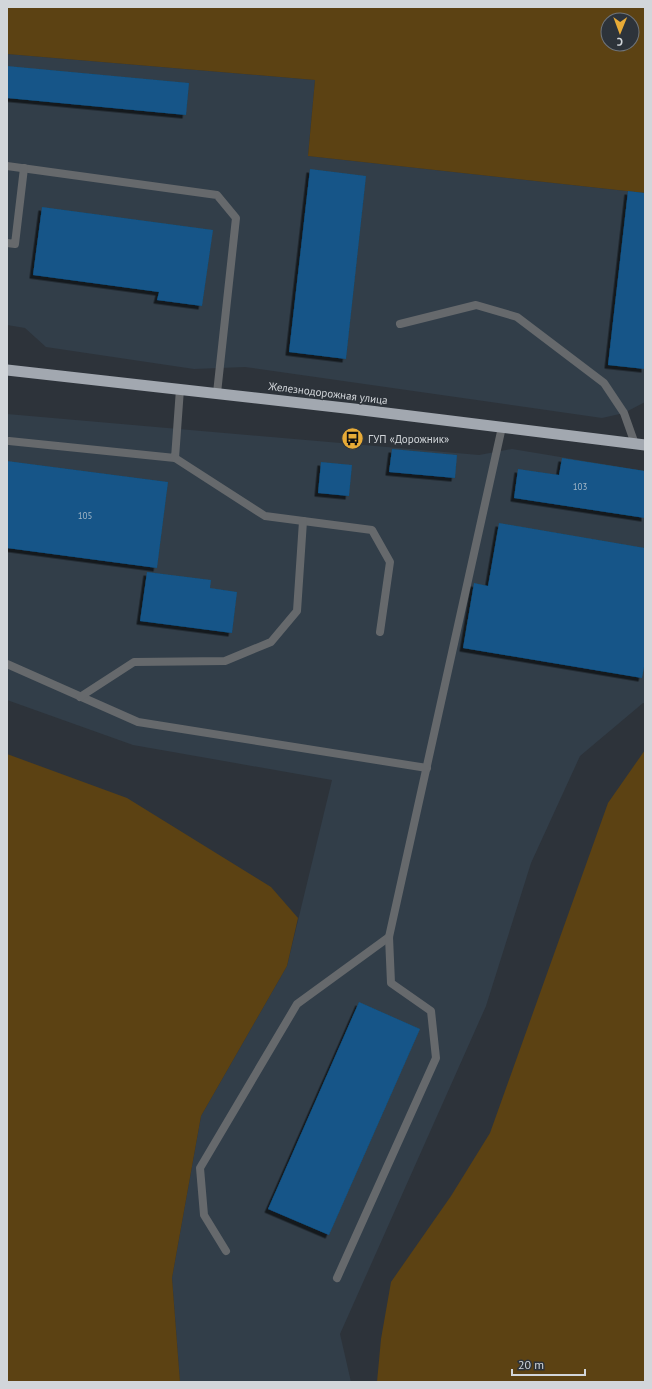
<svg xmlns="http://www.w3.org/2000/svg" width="652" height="1389" font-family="'PT Sans',sans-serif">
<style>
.built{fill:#323e49}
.green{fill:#5c4213;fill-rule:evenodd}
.building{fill:#125588;filter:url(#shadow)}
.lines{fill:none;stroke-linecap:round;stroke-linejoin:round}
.service{stroke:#66696c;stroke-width:8}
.trunk{stroke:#a2a8b0;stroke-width:11}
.labels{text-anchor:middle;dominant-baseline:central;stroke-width:3;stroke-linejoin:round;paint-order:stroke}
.number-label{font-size:9px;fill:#a2b6c6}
.street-label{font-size:11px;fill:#d2d6da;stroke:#2d333a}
.poi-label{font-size:11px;fill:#d2d6da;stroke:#2d333a;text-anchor:start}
</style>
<defs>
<filter id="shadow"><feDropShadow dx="-3.5" dy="3.5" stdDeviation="0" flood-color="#0009"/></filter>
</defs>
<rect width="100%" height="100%" fill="#2d333a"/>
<g class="built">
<path d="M7 54 315 80 308 156 645 193V402L624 413 602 418 245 367 194 369 46 347 25 328 7 325Z"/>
<path d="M7 414 479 455 512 449 645 471V703H643L580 756 531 863 486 1006 340 1334 351 1382H180L172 1278 201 1116 287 966 332 780 133 745 7 700Z"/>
</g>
<g class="green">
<path d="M7 7H645V193L308 156 315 80 7 54ZM608 20H632V44H608Z"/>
<path d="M645 750V1382H377L381 1339 391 1282 451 1196 490 1133 608 803Z"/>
<path d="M7 754 127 798 271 887 298 918 287 966 201 1116 172 1278 180 1382H7Z"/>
</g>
<g class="building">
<path d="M7 66 189 83 186 115 7 98Z"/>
<path d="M310 169 366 176 346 359 289 352Z"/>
<path d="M628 191 645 193V369L608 365Z"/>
<path d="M42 207 213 230 202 306 157 300 159 292 33 275Z"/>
<path d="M392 449 457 455 455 478 389 472Z"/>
<path d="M562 458 645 471V518L514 498 518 469 559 475Z"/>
<path d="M7 461 168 482 157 568 7 548Z"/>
<path d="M321 462 352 465 349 496 318 493Z"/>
<path d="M499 523 645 548V662L642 678 463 648 474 583 488 586Z"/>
<path d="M147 572 211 580 210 588 237 592 232 633 140 621Z"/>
<path d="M359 1002 420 1029 329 1235 268 1209Z"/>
</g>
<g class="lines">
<g class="service">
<path d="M7 166 217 195 236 218 217 393"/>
<path d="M7 243 15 244 24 168"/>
<path d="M400 324 476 305 517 317 604 383 624 413 635 444"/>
<path d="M9 441 175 458 180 389"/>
<path d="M175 458 265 516 372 530 390 562 380 632"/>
<path d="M7 664 138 722 427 768"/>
<path d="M80 697 134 662 225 661 271 642 297 611 303 521"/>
<path d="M226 1251 204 1215 200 1168 297 1004 389 937"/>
<path d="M337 1278 436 1058 431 1011 391 983 389 937 502 427"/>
</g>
<path class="trunk" d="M7 370 354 409 645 445"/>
</g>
<defs>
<symbol id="bus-disc" viewBox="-11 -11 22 22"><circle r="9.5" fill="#e8ab37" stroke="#2d333a"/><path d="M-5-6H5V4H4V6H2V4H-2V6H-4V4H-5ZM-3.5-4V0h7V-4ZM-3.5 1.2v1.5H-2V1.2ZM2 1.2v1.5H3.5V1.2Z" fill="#111"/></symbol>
</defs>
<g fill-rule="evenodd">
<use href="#bus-disc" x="340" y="426" width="25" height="25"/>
</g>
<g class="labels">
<g class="number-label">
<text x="580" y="486">103</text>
<text x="85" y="515">105</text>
</g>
<g class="street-label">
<text transform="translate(328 393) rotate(7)">Железнодорожная улица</text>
</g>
<g class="poi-label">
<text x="368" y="439">ГУП «Дорожник»</text>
</g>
</g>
<rect width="652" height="1389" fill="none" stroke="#d2d6da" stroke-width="16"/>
<g transform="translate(620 32) rotate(181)"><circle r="19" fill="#2d333a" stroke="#6f747a"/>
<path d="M0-3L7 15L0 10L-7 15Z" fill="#e8ab37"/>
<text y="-6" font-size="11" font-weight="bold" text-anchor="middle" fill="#d2d6da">С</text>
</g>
<path d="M512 1369v6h73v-6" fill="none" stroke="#d2d6da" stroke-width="2"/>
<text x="518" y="1369" font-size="12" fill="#d2d6da" stroke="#2d333a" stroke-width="3" paint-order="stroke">20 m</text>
</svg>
